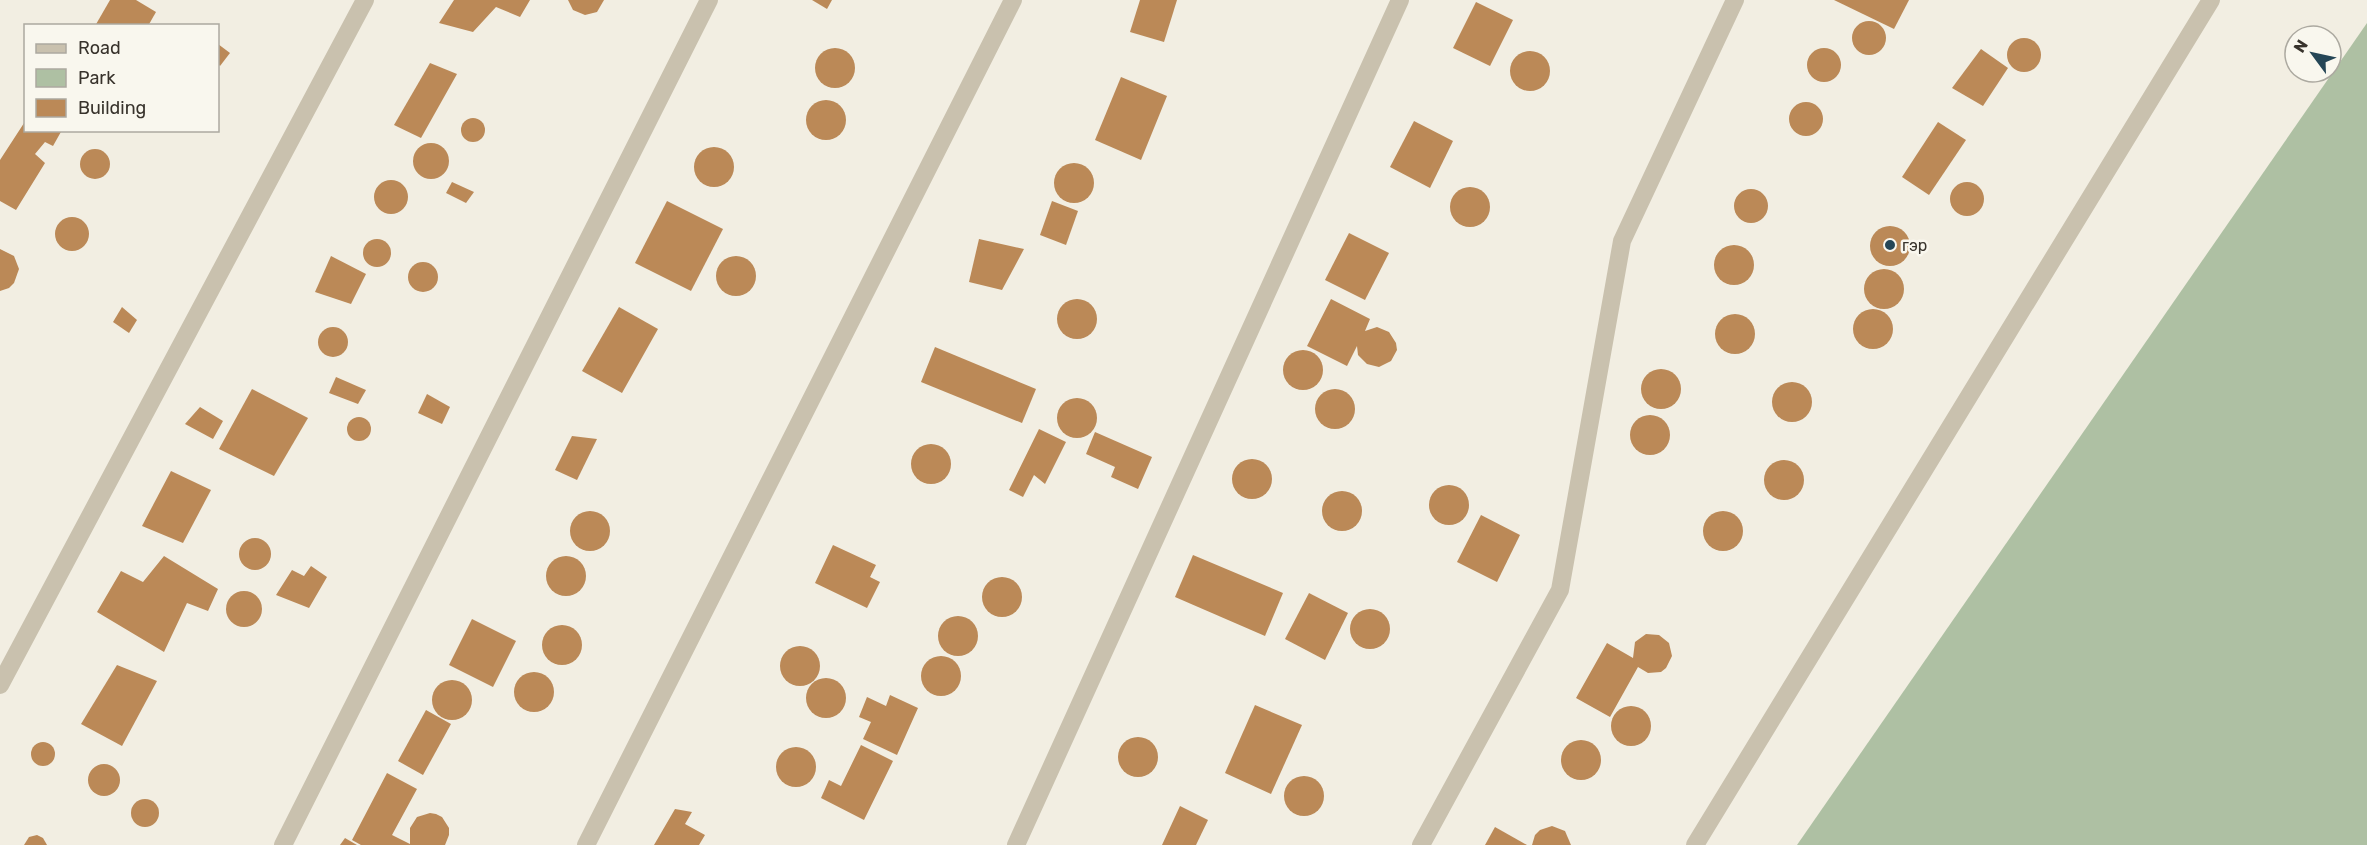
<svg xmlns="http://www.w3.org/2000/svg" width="2367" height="845" font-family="Rubik,sans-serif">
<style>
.green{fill:#aec0a3}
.building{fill:#bb8957}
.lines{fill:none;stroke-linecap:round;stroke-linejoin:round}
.street{stroke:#c9c1ae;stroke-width:18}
.poi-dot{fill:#254656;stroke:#f9f7ee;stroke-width:2}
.labels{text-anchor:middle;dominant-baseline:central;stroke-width:5;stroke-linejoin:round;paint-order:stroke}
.poi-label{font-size:16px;fill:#38332c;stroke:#f9f7ee;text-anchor:start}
</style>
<rect width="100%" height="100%" fill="#f2eee2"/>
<path class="green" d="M2367 23V845H1797Z"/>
<g class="building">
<path d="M110 0H136L156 12 148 26H95Z"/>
<path d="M454 0H530L520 17 496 7 473 32 439 23Z"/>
<path d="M568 0H604L597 12 585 15 573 10Z"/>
<path d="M812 0H832L827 9Z"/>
<path d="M1140 0H1177L1164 42 1130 32Z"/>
<path d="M1834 0H1909L1894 29Z"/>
<path d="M1476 2 1513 20 1490 66 1453 48Z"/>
<circle cx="1869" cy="38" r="17"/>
<circle cx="2024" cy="55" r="17"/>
<path d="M218 44 230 53 220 66 218 64Z"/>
<circle cx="835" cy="68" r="20"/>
<circle cx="1824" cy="65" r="17"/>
<path d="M1981 49 2008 68 1983 106 1952 88Z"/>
<circle cx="1530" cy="71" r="20"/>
<path d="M430 63 457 74 421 138 394 125Z"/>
<path d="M1121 77 1167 96 1141 160 1095 140Z"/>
<circle cx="826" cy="120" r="20"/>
<circle cx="1806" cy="119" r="17"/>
<circle cx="473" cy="130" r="12"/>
<path d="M26 120V130H62L53 146 45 142 35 154 45 163 16 210 0 201V160Z"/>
<path d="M1414 121 1453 141 1430 188 1390 167Z"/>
<path d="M1938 122 1966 140 1929 195 1902 177Z"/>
<circle cx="431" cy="161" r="18"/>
<circle cx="714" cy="167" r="20"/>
<circle cx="95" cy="164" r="15"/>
<circle cx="1074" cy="183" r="20"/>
<circle cx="391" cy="197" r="17"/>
<path d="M452 182 474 192 466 203 446 193Z"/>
<circle cx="1967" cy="199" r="17"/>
<circle cx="1470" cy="207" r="20"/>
<circle cx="1751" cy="206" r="17"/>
<path d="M667 201 723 229 691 291 635 263Z"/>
<path d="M1052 201 1078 211 1066 245 1040 235Z"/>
<circle cx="72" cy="234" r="17"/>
<circle cx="1890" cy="246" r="20"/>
<path d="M1349 233 1389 253 1365 300 1325 280Z"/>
<circle cx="377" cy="253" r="14"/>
<path d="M979 239 1024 249 1002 290 969 282Z"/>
<circle cx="1734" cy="265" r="20"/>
<path d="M0 249 14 256 19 269 14 283 9 288 0 291Z"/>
<path d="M331 256 366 274 351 304 315 292Z"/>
<circle cx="736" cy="276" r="20"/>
<circle cx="423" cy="277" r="15"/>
<circle cx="1884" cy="289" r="20"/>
<path d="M1331 299 1370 319 1365 331 1377 327 1389 332 1396 343 1397 350 1391 361 1379 367 1367 364 1358 355 1357 346 1347 366 1307 346Z"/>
<circle cx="1077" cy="319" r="20"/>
<path d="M122 307 137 320 129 333 113 322Z"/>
<path d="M619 307 658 329 622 393 582 371Z"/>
<circle cx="1873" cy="329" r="20"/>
<circle cx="1735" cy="334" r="20"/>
<circle cx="333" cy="342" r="15"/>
<path d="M935 347 1036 389 1022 423 921 382Z"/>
<circle cx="1303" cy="370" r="20"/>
<circle cx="1661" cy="389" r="20"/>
<path d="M336 377 366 390 358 404 329 393Z"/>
<circle cx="1792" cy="402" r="20"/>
<path d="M252 389 308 418 274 476 219 449Z"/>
<circle cx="1335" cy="409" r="20"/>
<path d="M427 394 450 407 442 424 418 413Z"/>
<circle cx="1077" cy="418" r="20"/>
<path d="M200 407 223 421 213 439 185 424Z"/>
<circle cx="1650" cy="435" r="20"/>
<circle cx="359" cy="429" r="12"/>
<path d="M1039 429 1066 442 1045 484 1034 475 1023 497 1009 490Z"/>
<path d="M1095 432 1152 457 1138 489 1111 477 1115 467 1086 454Z"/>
<path d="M572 436 597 439 577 480 555 470Z"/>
<circle cx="931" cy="464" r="20"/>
<circle cx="1252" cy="479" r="20"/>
<circle cx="1784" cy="480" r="20"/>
<path d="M171 471 211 490 183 543 142 526Z"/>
<circle cx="1449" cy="505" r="20"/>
<circle cx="1342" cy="511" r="20"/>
<circle cx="590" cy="531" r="20"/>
<circle cx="1723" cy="531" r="20"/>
<path d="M1481 515 1520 535 1497 582 1457 562Z"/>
<circle cx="255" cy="554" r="16"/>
<path d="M833 545 876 565 870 577 880 582 867 608 815 583Z"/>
<path d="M1193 555 1283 593 1265 636 1175 597Z"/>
<path d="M164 556 218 589 208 611 187 603 164 652 97 612 121 571 143 582Z"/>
<circle cx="566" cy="576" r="20"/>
<path d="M311 566 327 577 309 608 276 595 292 570 304 576Z"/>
<circle cx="1002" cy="597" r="20"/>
<circle cx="244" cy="609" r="18"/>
<path d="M1309 593 1348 613 1325 660 1285 639Z"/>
<circle cx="1370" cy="629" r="20"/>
<circle cx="958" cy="636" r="20"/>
<path d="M472 619 516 641 493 687 449 665Z"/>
<circle cx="562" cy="645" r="20"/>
<path d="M1646 634 1659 635 1669 643 1672 656 1666 668 1661 672 1648 673 1638 667 1610 717 1576 698 1607 643 1633 658 1635 642Z"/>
<circle cx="800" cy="666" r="20"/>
<circle cx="941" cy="676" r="20"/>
<path d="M117 665 157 681 122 746 81 724Z"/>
<circle cx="534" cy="692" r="20"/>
<circle cx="826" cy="698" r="20"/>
<circle cx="452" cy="700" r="20"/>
<path d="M890 695 918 708 897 755 863 739 871 722 859 717 867 697 886 706Z"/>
<path d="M1255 705 1302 725 1271 794 1225 773Z"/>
<circle cx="1631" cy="726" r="20"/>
<path d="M426 710 451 724 423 775 398 761Z"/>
<circle cx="1138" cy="757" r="20"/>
<circle cx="1581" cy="760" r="20"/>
<circle cx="43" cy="754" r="12"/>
<path d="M861 745 893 761 864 820 821 798 829 780 841 786Z"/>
<circle cx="796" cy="767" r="20"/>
<circle cx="104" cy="780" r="16"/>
<path d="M387 773 417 789 392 835 410 844V828L417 817 430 813 436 814 442 817 449 828V835L445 845H361L352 840Z"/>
<circle cx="1304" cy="796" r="20"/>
<circle cx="145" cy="813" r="14"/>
<path d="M1180 806 1208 820 1196 845H1162Z"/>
<path d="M675 809 692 812 685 824 705 835 699 845H654Z"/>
<path d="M1552 826 1565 831 1571 845H1532L1535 835 1540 830Z"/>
<path d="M1495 827 1527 845H1485Z"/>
<path d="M37 835 43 838 47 845H24L29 837Z"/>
<path d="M345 838 357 845H340Z"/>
</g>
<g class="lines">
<g class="street">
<path d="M0 685 365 0"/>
<path d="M283 845 709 0"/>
<path d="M586 845 1013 0"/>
<path d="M1016 845 1400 0"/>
<path d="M1421 845 1560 590 1622 241 1735 0"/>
<path d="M1695 845 2211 0"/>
</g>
</g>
<circle class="poi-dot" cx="1890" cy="245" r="6"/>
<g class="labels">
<g class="poi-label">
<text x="1902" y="245">гэр</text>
</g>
</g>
<rect x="24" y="24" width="195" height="108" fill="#f9f7ee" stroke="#aca9a0" stroke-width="1.5"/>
<rect x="36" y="44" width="30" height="9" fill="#c9c1ae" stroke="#aca9a0" stroke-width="1.5"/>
<text x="78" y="54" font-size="18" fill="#38332c">Road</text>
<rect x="36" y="69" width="30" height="18" fill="#aec0a3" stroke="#aca9a0" stroke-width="1.5"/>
<text x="78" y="84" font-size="18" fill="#38332c">Park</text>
<rect x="36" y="99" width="30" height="18" fill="#bb8957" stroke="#aca9a0" stroke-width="1.5"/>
<text x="78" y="114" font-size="18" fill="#38332c">Building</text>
<g transform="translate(2313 54) rotate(303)"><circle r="28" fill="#f9f7ee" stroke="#aca9a0" stroke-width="1.5"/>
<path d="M0-4.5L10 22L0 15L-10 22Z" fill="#254656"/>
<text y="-9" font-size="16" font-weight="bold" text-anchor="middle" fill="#38332c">N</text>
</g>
</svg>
